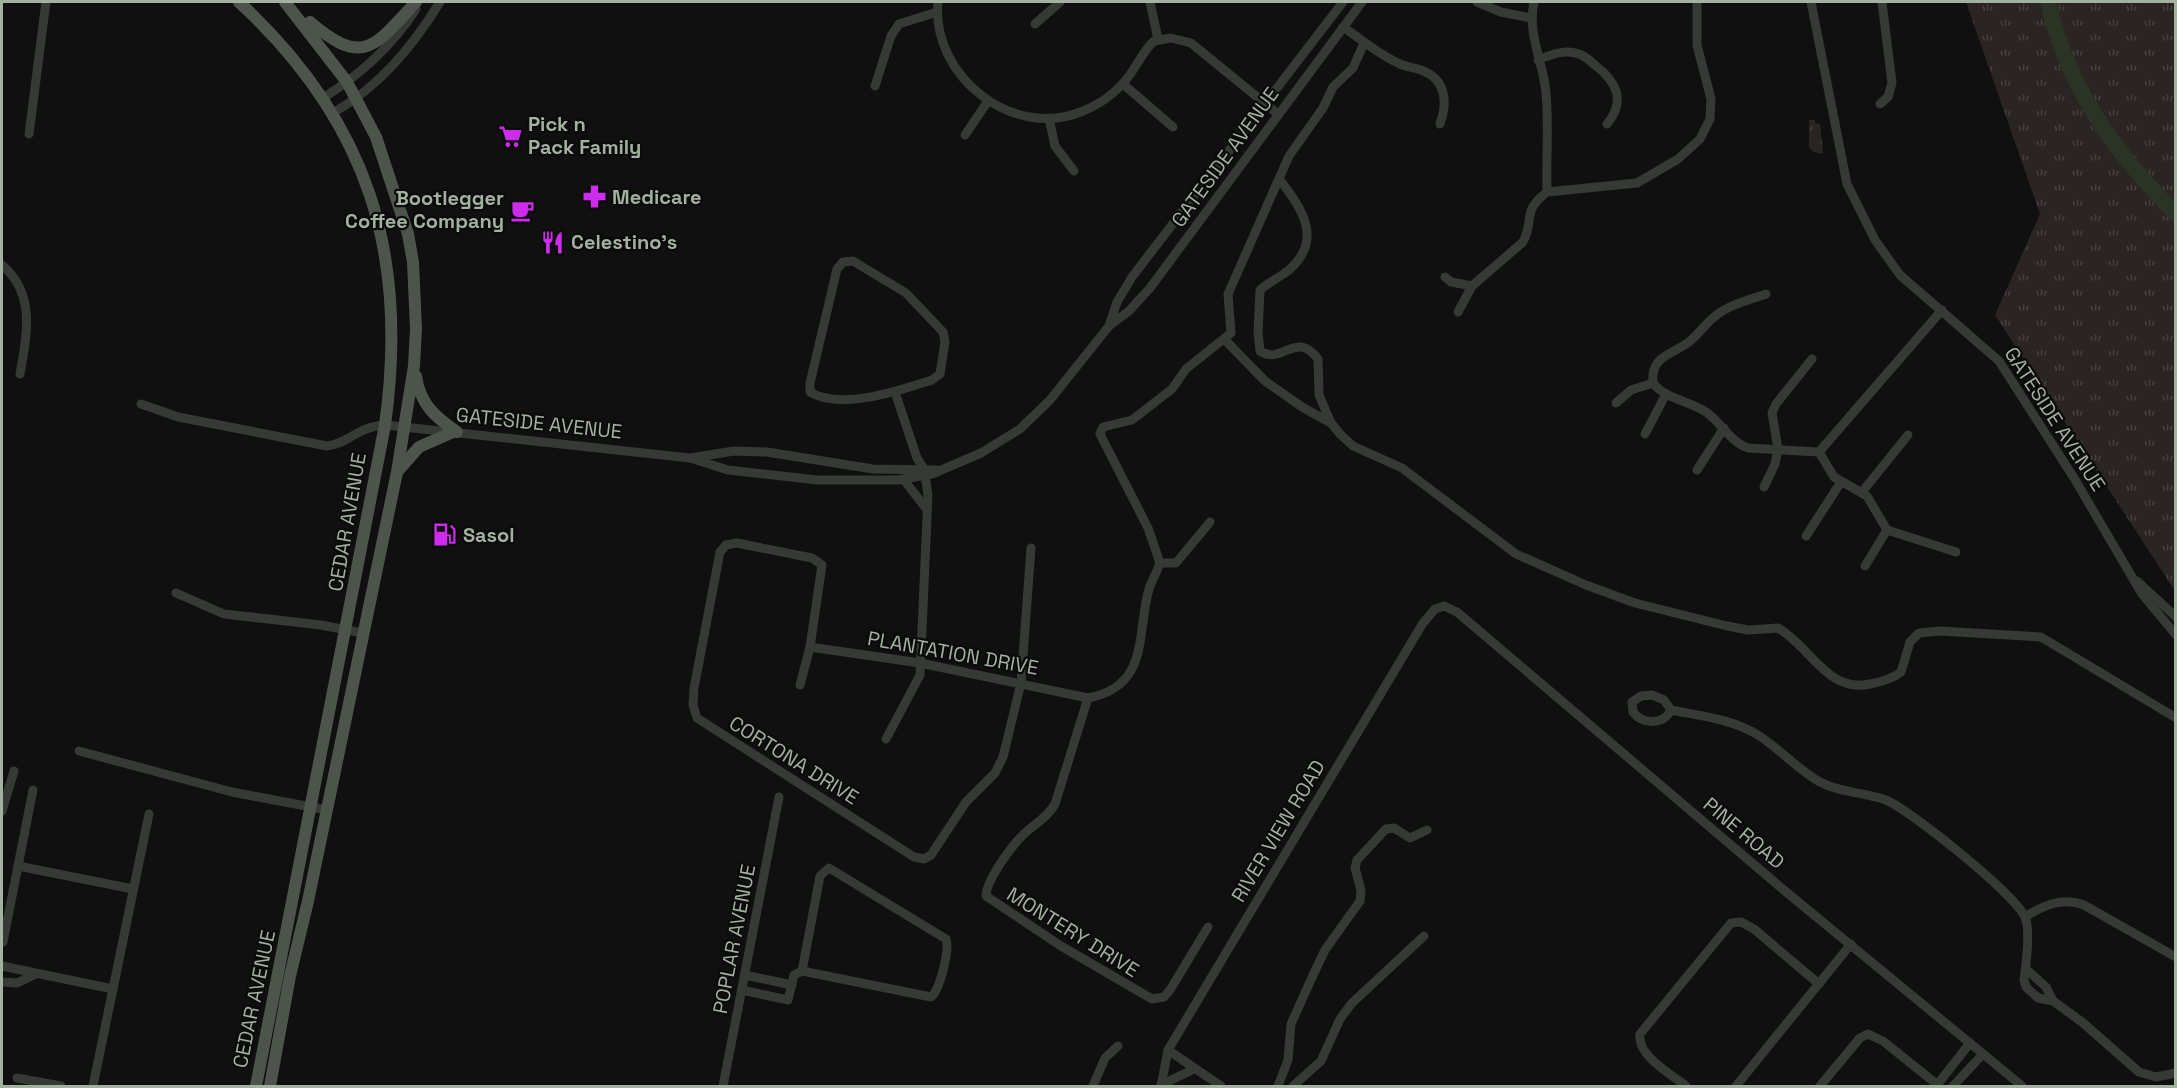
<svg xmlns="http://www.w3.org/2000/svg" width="2177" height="1088" font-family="'Space Grotesk',sans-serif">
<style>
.grass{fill:url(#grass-tufts)}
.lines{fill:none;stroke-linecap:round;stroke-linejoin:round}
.river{stroke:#2b3326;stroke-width:16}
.minor{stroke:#353a34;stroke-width:9}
.major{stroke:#4d544c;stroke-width:12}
.labels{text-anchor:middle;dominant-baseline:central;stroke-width:4.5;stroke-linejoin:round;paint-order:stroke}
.poi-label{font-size:20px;font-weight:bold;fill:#a3b1a0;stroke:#0a0b0a;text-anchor:start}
.street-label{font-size:20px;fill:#a3b1a0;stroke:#0a0b0a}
</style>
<defs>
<pattern id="grass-tufts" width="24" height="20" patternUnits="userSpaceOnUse" patternTransform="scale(1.5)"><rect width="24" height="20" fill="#2a2422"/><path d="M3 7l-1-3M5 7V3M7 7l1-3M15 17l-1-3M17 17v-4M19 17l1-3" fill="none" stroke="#46413f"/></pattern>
</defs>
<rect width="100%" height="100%" fill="#0f100f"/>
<g class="grass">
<path d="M1966 2H2175V591L1995 315 2040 214Z"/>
<path d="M1809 120H1815V123L1820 124 1823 153 1821 154 1813 152 1809 147Z"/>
</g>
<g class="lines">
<path class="river" d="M2048 2C2068 88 2114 152 2176 214"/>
<g class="minor">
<path d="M938 2C931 76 1013 141 1083 111 1105 102 1123 87 1135 67 1141 58 1146 48 1154 41L1171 38 1191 43 1278 114"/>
<path d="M1150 2 1158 39"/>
<path d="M1477 2 1501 12 1531 18"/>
<path d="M1534 2C1527 35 1543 60 1546 93 1549 126 1546 159 1547 192"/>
<path d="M1811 2 1847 184 1875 240 1900 275 1999 361 2074 478 2142 594 2176 635"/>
<path d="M1035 24 1060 2"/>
<path d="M1343 27C1361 39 1378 54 1398 63 1405 67 1413 67 1421 70 1446 79 1448 102 1440 124"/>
<path d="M1538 60C1550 55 1562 50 1575 53 1583 54 1589 60 1595 65 1617 82 1626 101 1607 124"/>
<path d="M1123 84 1173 127"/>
<path d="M875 86 891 36 899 24 937 12"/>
<path d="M323 98C360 75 392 46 416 9"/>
<path d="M1880 104 1888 97 1892 83 1882 2"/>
<path d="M333 113C380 86 412 47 440 2"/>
<path d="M1049 118 1055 146 1074 171"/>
<path d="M29 134 46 2"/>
<path d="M965 135 988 101"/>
<path d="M1280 180C1302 209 1323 239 1290 269 1281 277 1269 282 1260 290L1258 332 1260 351C1282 366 1296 329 1318 359L1319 395 1331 423 1341 435 1353 446 1402 468 1516 554 1586 585 1635 603 1727 626 1748 630 1778 628C1812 648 1827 693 1870 684 1881 682 1892 679 1901 672L1910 642 1919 633 1940 631 2041 637 2176 718"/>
<path d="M1547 192 1637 183 1678 159 1700 139 1710 119 1711 99 1697 45V2"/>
<path d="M853 261 906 293 943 332 945 342 940 374 932 380C901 390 840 411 810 392V383L837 269 843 262Z"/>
<path d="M2 265C36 294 27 334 20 374"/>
<path d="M1445 277 1451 282 1472 286"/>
<path d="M1458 312 1472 286 1523 242C1535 219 1521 212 1547 192"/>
<path d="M1109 326 1117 302 1132 277 1343 2"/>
<path d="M1224 339 1265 381 1302 407 1331 423"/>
<path d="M1653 383C1665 399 1690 401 1706 412 1722 423 1730 442 1748 448L1819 452"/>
<path d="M1653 383C1650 355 1673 355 1690 341 1699 334 1705 324 1714 317 1728 305 1749 300 1766 294"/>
<path d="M1616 403 1631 390 1653 383"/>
<path d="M141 404 178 417 327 446C350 443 356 427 385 425L690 458 734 451 767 452 873 469 938 470"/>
<path d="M1645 434 1666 394"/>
<path d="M1819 452 1942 310"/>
<path d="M1819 452 1834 477 1867 496 1887 530 1956 552"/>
<path d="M690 458 728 470 817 480H898L932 474 981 453 1020 429 1050 400 1109 326 1129 311 1150 288 1362 2"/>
<path d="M1697 470 1724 428"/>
<path d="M904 480 925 507"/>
<path d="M1764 487 1775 464 1778 449 1772 413 1776 404 1812 359"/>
<path d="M1862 492 1908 435"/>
<path d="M1806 536 1841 482"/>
<path d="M1160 563H1176L1210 522"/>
<path d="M1865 566 1887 530"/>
<path d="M2137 581 2176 617"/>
<path d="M176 593 224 614 321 625 363 633"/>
<path d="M810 647 920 663 1088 698C1150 686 1136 635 1149 589 1152 580 1157 572 1160 563L1148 528 1100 434 1103 427 1132 420 1172 389 1186 369 1231 333 1228 294 1289 156 1323 108 1333 87 1353 68 1364 43"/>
<path d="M800 685 810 647 822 565 812 558 737 543 726 545 720 552 694 688 693 705 697 718 914 857 924 859 931 855 966 802 995 773 1003 757 1021 683 1031 548"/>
<path d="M1652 695 1664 700 1671 710C1663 725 1643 725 1633 712L1632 702 1641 696Z"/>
<path d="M1088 698 1055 804C1048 817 1036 823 1025 833 1013 844 986 880 986 896L1061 946 1152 999 1164 997 1170 990 1208 927"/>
<path d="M1671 710C1701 716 1732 719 1758 735 1780 749 1798 770 1820 782 1840 793 1864 792 1886 800 1910 810 2015 894 2025 917 2031 930 2026 965 2024 980L2026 987 2038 998 2053 1001 2082 1022 2139 1072 2156 1077 2176 1073"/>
<path d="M886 739 920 675 928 495 924 469 917 458 895 392"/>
<path d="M79 751 232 792 327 810"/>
<path d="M2 811 14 771"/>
<path d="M18 866 133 889"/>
<path d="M2025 917C2044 905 2062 897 2084 905L2176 957"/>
<path d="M3 942 33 790"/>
<path d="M2 966 113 989"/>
<path d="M2027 970 2046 987 2053 1001"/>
<path d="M745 975 792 985"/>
<path d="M2 982 17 983 34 975"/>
<path d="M742 990 788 1000 794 975 802 971 931 997C940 990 950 949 946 939L829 868 820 876 802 971"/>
<path d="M1168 1050 1221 1086"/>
<path d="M17 1078 61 1086"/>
<path d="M1161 1085 1194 1069"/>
<path d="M1937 1085 1970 1043"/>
<path d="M93 1086 149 814"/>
<path d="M723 1086 779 797"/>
<path d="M1093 1086 1105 1058 1118 1046"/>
<path d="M1161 1086 1168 1050 1423 623 1435 609 1444 606 1457 612 1785 891 2022 1086"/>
<path d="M1278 1086 1288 1060 1291 1024 1314 973 1325 950 1360 901 1361 890 1355 868 1357 860 1386 829 1394 828 1410 838 1427 830"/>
<path d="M1293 1086 1321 1061 1340 1019 1352 1003 1424 936"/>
<path d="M1686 1086C1671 1074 1637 1056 1640 1034L1731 923 1741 922 1754 929 1819 984"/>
<path d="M1736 1086 1851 944"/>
<path d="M1820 1086 1860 1038 1868 1034 1883 1041 1939 1086"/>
<path d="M1953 1086 1983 1054"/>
</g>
<g class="major">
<path d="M239 2C368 121 409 253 385 425L256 1086"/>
<path d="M310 22C364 68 375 46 416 2"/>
<path d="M416 376C420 404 435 417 457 432"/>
<path d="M397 472 419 447 453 432"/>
<path d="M270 1086 290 976 308 901 397 472 414 366 416 329 413 262 408 234 376 137 347 82 285 2"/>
</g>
</g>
<defs>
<symbol id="supermarket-bare" viewBox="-9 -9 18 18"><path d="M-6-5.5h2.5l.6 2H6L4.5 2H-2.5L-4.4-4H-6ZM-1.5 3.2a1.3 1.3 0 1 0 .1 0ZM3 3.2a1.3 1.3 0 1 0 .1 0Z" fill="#cf2bed" stroke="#0a0b0a" stroke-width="2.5" paint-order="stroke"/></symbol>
<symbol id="pharmacy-bare" viewBox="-9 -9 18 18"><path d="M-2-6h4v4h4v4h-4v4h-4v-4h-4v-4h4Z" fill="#cf2bed" stroke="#0a0b0a" stroke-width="2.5" paint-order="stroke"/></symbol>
<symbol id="cafe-bare" viewBox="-9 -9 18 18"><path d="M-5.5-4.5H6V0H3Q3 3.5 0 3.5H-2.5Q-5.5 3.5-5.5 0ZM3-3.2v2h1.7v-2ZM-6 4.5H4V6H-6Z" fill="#cf2bed" stroke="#0a0b0a" stroke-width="2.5" paint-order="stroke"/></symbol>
<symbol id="restaurant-bare" viewBox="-9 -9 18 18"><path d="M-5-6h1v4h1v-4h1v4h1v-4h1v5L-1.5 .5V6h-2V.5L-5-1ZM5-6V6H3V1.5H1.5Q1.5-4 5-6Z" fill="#cf2bed" stroke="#0a0b0a" stroke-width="2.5" paint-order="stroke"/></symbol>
<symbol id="fuel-bare" viewBox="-9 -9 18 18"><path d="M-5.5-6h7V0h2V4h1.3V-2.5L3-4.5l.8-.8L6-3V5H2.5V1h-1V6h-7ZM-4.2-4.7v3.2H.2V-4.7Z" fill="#cf2bed" stroke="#0a0b0a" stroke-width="2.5" paint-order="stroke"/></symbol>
</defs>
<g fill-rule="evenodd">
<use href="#supermarket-bare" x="494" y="120" width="33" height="33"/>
<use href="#pharmacy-bare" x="578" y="180" width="33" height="33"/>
<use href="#cafe-bare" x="506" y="194" width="33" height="33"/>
<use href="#restaurant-bare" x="536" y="226" width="33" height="33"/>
<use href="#fuel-bare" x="428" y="518" width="33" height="33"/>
</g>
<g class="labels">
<g class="poi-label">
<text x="528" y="124">Pick n<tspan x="528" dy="23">Pack Family</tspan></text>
<text x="612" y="197">Medicare</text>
<text x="504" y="198" text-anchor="end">Bootlegger<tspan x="504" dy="23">Coffee Company</tspan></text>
<text x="571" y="242">Celestino's</text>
<text x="463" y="535">Sasol</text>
</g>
<g class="street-label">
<text transform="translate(1225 157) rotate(-54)">GATESIDE AVENUE</text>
<text transform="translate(2055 419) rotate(57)">GATESIDE AVENUE</text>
<text transform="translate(539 423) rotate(6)">GATESIDE AVENUE</text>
<text transform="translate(347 522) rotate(-80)">CEDAR AVENUE</text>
<text transform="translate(953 653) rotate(10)">PLANTATION DRIVE</text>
<text transform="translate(794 760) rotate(32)">CORTONA DRIVE</text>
<text transform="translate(1278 831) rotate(-59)">RIVER VIEW ROAD</text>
<text transform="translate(1744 833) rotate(40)">PINE ROAD</text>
<text transform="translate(1073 932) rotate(32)">MONTERY DRIVE</text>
<text transform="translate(734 939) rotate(-79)">POPLAR AVENUE</text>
<text transform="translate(254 999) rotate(-78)">CEDAR AVENUE</text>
</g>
</g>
<rect width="2177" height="1088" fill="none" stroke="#a3b1a0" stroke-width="6"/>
</svg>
